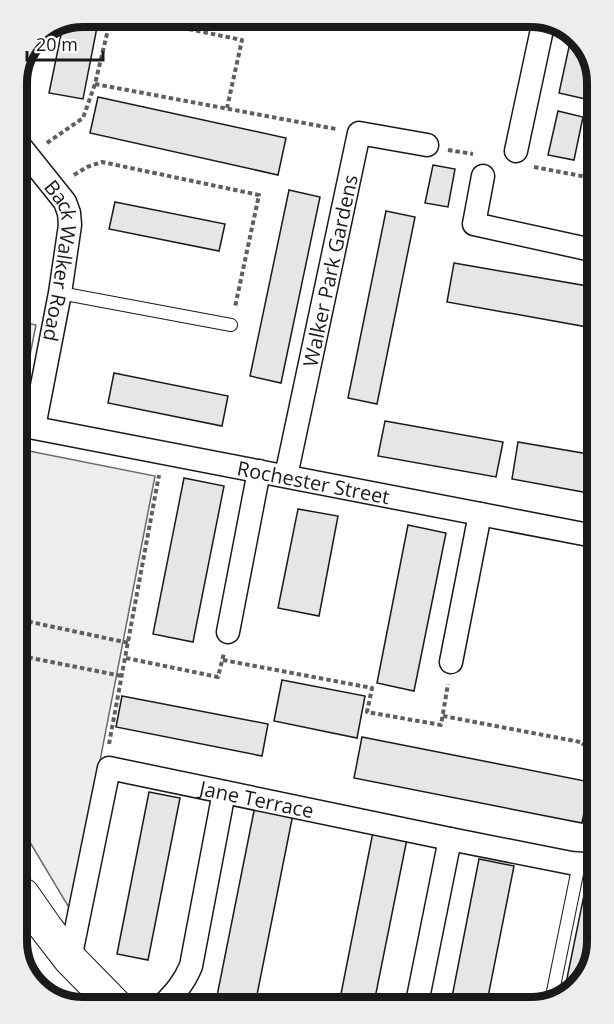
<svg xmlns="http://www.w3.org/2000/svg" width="614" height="1024" font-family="'Open Sans',sans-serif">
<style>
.built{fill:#ededed;stroke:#6a6a6a;stroke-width:1.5}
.building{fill:#e6e6e6;stroke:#1a1a1a;stroke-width:1.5}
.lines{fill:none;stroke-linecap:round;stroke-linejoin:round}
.service-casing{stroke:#1a1a1a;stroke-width:14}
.minor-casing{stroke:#1a1a1a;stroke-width:25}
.primary-casing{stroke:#1a1a1a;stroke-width:35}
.path{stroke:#5f5f5f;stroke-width:4;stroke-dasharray:4.5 3;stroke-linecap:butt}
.service{stroke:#fff;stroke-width:12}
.minor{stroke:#fff;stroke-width:22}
.primary{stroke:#fff;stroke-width:33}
.labels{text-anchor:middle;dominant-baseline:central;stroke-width:4.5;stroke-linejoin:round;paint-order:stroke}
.street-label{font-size:20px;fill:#1a1a1a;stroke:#fff}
.rim{fill:none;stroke:#1a1a1a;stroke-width:8}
</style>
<rect width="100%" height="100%" fill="#fff"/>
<g class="built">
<path d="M17 191H19L28 231 18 302Z"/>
<path d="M18 321 36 325 24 385 19 393Z"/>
<path d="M19 449 155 476 71 911 22 829Z"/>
</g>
<g class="building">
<path d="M83 16 99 17 83 99 49 93 63 25Z"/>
<path d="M252 17H283L282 22Z"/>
<path d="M572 33 591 54V93L590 100 559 93Z"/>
<path d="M98 97 286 138 278 175 90 133Z"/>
<path d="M558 111 583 117 574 160 548 155Z"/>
<path d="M591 121V147L586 146Z"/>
<path d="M433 165 455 169 448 207 425 203Z"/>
<path d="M289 190 320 197 281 383 250 376Z"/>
<path d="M115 202 225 224 219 251 109 229Z"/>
<path d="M386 211 415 217 377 404 348 398Z"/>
<path d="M454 263 593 287V328L447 302Z"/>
<path d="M114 373 228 396 222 426 108 403Z"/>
<path d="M385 421 503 442 496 477 378 456Z"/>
<path d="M518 442 594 455V494L512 479Z"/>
<path d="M184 478 224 486 193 642 153 634Z"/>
<path d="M298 509 338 516 319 616 278 608Z"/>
<path d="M408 525 446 533 414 691 377 683Z"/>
<path d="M591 678 596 679V710L585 708Z"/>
<path d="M282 680 365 696 357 738 274 721Z"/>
<path d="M122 696 268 724 262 756 116 727Z"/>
<path d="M362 737 590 782 582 823 354 778Z"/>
<path d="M149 792 180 798 148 960 117 954Z"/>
<path d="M255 806 293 814 255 1005 215 1006Z"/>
<path d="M373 832 407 839 374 1003 339 1004Z"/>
<path d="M479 859 514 866 487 1002H451Z"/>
<path d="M585 890 597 892V941L586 978 563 998Z"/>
</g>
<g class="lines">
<defs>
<g id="service">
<path d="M60 293 231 325"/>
<path d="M551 1001 579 864"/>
</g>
<g id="minor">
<path id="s1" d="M17 142 65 202 69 213 70 225 60 293 34 427"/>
<path d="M516 151 544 20"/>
<path d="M483 176 474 224 592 250"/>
<path id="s2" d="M19 425 594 536"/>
<path id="s3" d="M286 476 359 133 427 145"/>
<path d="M228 632 259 471"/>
<path d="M451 662 480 514"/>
<path id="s4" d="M70 959 109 768 450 839 571 863 597 865"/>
<path d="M417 1003 450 839"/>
<path d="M162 1006C174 994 184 983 191 966L224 792"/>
</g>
<path id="primary" d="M23 895 46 928 70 959 117 1007"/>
</defs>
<use href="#service" class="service-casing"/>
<use href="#minor" class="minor-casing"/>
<use href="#primary" class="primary-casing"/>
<g class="path">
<path d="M130 17 242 40 227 108"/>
<path d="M95 84 336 129"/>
<path d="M47 143 83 118 95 84 111 17"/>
<path d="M448 150 473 154"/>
<path d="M534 167 592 178"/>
<path d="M74 175 87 167 102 162 259 195 235 307"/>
<path d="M21 620 129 643"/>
<path d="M21 656 122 676"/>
<path d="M126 658 218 677 224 653"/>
<path d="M223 660 372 688 367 712 441 725 448 684"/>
<path d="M443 716 596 745"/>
<path d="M582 743 596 756"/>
<path d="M109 744 159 475"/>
</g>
<use href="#service" class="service"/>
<use href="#minor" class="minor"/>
<use href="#primary" class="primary"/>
</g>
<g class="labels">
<g class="street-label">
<text stroke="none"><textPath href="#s1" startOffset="135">Back Walker Road</textPath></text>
<text stroke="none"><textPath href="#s3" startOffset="210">Walker Park Gardens</textPath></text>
<text stroke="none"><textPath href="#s2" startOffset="300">Rochester Street</textPath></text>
<text stroke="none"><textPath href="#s4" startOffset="346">Jane Terrace</textPath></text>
</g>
</g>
<path d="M0 0H614V1024H0ZM83 27H531A56 56 0 0 1 587 83V941A56 56 0 0 1 531 997H83A56 56 0 0 1 27 941V83A56 56 0 0 1 83 27Z" fill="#ededed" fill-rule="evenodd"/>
<path class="rim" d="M83 27H531A56 56 0 0 1 587 83V941A56 56 0 0 1 531 997H83A56 56 0 0 1 27 941V83A56 56 0 0 1 83 27Z"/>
<path d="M27 51v9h76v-9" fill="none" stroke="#1a1a1a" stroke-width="3"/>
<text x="36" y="51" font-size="18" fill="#1a1a1a" stroke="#ffffff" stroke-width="4.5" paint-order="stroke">20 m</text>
</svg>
